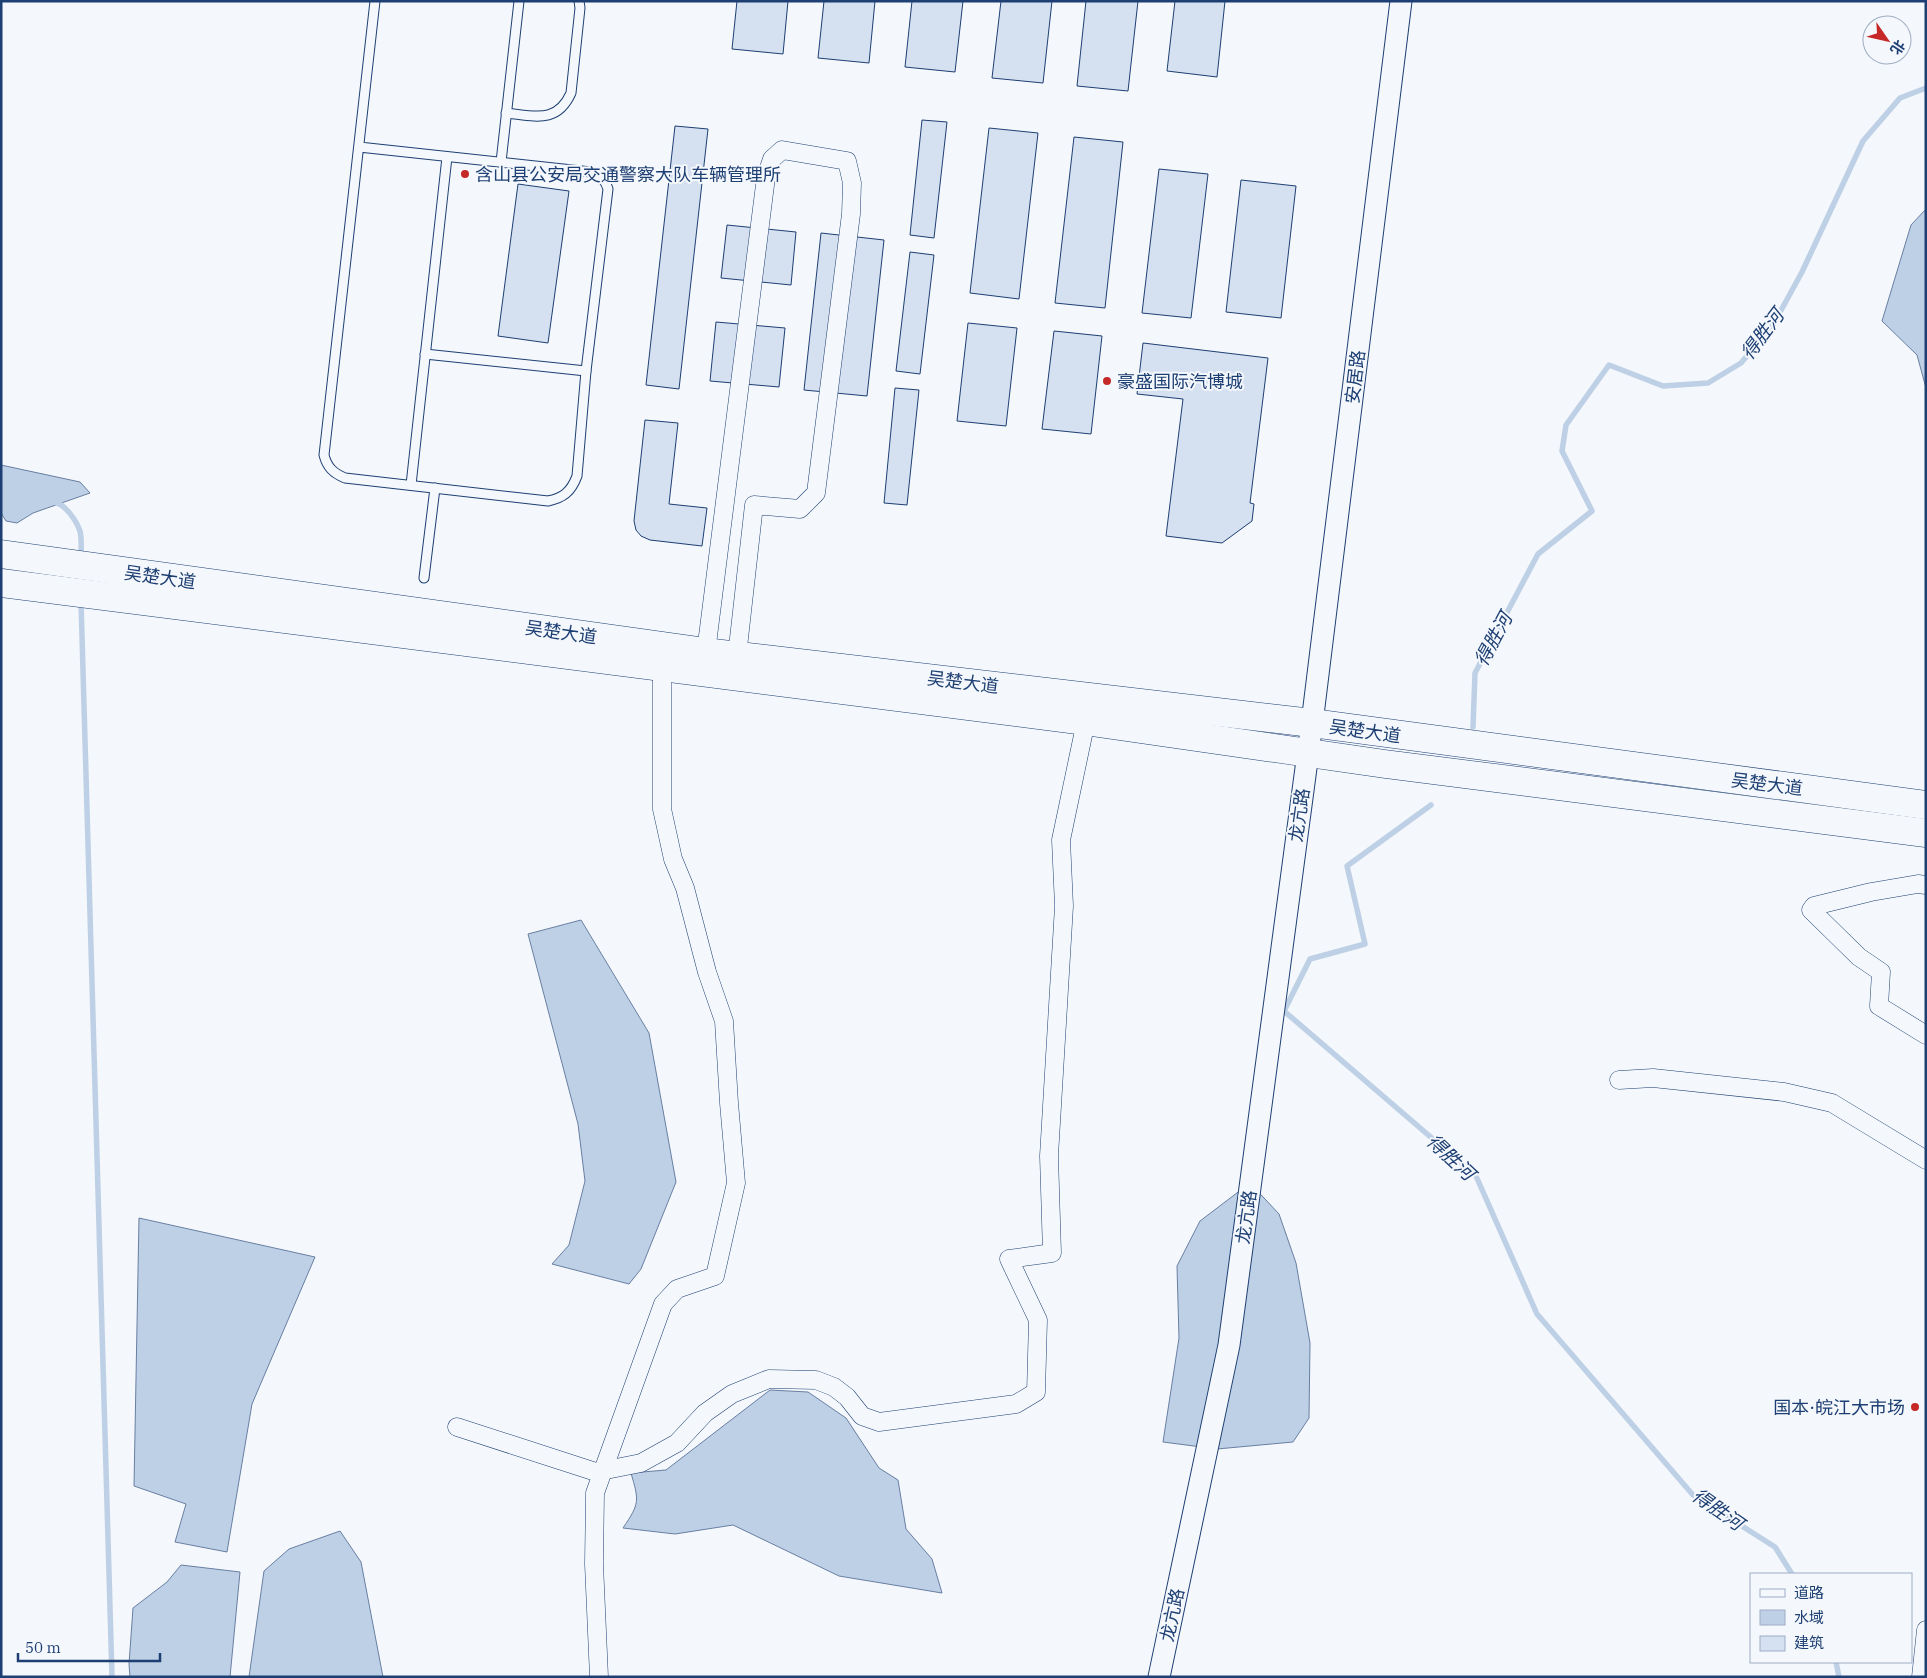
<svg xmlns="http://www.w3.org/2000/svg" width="1927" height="1678" font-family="'IBM Plex Serif','Noto Sans SC',serif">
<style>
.water{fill:#bed0e5;stroke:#687fa3}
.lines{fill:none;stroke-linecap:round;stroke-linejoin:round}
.stream{stroke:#bed0e5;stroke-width:5.5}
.building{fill:#d5e0f0;stroke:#1d3f73}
.service-casing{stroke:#1d3f73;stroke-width:11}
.minor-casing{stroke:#1d3f73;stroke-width:19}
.tertiary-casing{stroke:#1d3f73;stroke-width:23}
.trunk-casing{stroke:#1d3f73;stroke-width:29}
.service{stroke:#f4f7fb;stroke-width:9}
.minor{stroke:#f4f7fb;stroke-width:18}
.tertiary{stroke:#f4f7fb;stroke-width:21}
.trunk{stroke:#f4f7fb;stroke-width:28}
.poi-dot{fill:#c62828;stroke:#f4f7fb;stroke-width:2}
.labels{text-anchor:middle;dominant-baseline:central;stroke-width:4;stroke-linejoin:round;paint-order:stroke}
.poi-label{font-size:18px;fill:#1d3f73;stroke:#f4f7fb;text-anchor:start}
.street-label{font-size:18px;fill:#1d3f73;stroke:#f4f7fb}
.water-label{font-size:19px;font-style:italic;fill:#1d3f73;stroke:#f4f7fb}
</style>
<rect width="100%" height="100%" fill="#f4f7fb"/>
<g class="water">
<path d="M1926 209V388L1917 355 1882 321 1911 225Z"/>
<path d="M1 465 80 482 90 493 33 513 17 523 6 521 1 513Z"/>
<path d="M581 920 649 1033 676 1182 641 1269 629 1284 552 1264 569 1245 585 1181 578 1124 528 934Z"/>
<path d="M1250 1183 1279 1214 1296 1263 1310 1343 1309 1418 1293 1442 1217 1449 1163 1442 1179 1338 1177 1266 1200 1221Z"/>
<path d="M139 1218 315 1257 252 1404 227 1552 175 1542 186 1504 134 1486Z"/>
<path d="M770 1390 808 1392 846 1418 879 1468 898 1480 906 1529 932 1559 942 1593 839 1576 733 1525 675 1534 623 1528C640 1503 639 1501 631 1473L666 1470Z"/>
<path d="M340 1531 361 1562 383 1677H249L264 1571 289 1549Z"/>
<path d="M181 1565 240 1572 230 1677H130L129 1664 133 1608 167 1582Z"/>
</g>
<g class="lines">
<g class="stream">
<path d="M54 502C65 504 76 520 80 531 82 539 81 550 81 559"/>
<path d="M81 601 112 1677"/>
<path d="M1473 727 1475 673 1538 554 1592 511 1562 451 1566 425 1609 365 1663 386 1708 383 1741 363 1773 325 1802 272 1863 141 1900 98 1926 88"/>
<path d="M1431 805 1347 866 1365 944 1310 959 1284 1011 1476 1176 1537 1314 1693 1495 1775 1547 1792 1574"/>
<path d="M1836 1662 1839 1677"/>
</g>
</g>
<g class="building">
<path d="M737 1H788L783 54 732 49Z"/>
<path d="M824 1H875L869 63 818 58Z"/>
<path d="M912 1H963L955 72 905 67Z"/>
<path d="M1001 1H1052L1043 83 992 78Z"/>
<path d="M1086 1H1138L1128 91 1077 86Z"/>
<path d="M1175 1H1225L1217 77 1167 71Z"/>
<path d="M922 120 947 122 934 238 910 235Z"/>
<path d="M675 126 708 129 679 389 646 385Z"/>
<path d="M989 128 1038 133 1019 299 970 293Z"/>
<path d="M1074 137 1123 142 1105 308 1055 303Z"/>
<path d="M1159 169 1208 174 1191 318 1142 313Z"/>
<path d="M1241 180 1296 186 1281 318 1226 312Z"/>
<path d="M518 184 569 191 548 343 498 336Z"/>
<path d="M727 225 796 232 791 285 721 278Z"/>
<path d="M821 233 884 240 867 396 804 390Z"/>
<path d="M910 252 934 255 920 374 896 371Z"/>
<path d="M716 322 785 328 779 387 710 381Z"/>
<path d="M968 323 1017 328 1006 426 957 421Z"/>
<path d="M1054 331 1102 336 1091 434 1042 429Z"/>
<path d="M1143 343 1268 358 1250 503 1254 504 1252 521 1222 543 1166 536 1183 399 1137 394Z"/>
<path d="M895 388 919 390 907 505 884 503Z"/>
<path d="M645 420 678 423 669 504 707 508 702 546 650 540 641 536 636 530 634 521Z"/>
</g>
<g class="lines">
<defs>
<g id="service">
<path d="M506 113C535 116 557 124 571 93L580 8 579 1"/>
<path d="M359 147 591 172C600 176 605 179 608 189L586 371 577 476C571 492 563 498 548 501L345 478C333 473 327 467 324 455L375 1"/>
<path d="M501 162 519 1"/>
<path d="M425 354 586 371"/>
<path d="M411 485 447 157"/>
<path d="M424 578 435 488"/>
</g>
<g id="minor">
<path d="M706 652 766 177 772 159 782 150 847 161 852 183 851 214 816 493 800 509 754 505 737 656"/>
<path d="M1926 885 1918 884 1871 892 1814 906 1811 910 1859 957 1881 972 1879 1006 1926 1035"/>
<path d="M1619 1080 1653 1078 1784 1092 1832 1103 1926 1160"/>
<path d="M457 1427 596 1472 641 1463 677 1443 705 1413 732 1394 769 1379 816 1380 834 1387 847 1397 862 1416 879 1422 1016 1404 1036 1392 1038 1320 1009 1259 1052 1253 1049 1156 1064 906 1061 840 1086 721"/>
<path d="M599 1677 594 1564 595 1493 663 1304 677 1289 715 1276 736 1183 729 1103 724 1021 707 972 685 888 673 859 662 809V669"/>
<path d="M1921 1677 1926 1630"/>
</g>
<path id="tertiary" d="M1159 1677 1229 1345 1312 723 1401 1"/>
<g id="trunk">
<path d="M1 554 706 652 1312 723 1926 805"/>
<path d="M1 583 1086 721 1385 764 1926 833"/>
</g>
</defs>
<use href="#service" class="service-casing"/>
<use href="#minor" class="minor-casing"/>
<use href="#tertiary" class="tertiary-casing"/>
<use href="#trunk" class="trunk-casing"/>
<use href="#service" class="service"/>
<use href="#minor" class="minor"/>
<use href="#tertiary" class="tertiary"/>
<use href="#trunk" class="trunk"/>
</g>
<g class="poi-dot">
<circle cx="465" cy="174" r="5"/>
<circle cx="1107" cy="381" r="5"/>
<circle cx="1915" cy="1407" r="5"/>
</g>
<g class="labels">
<g class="poi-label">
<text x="475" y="174">含山县公安局交通警察大队车辆管理所</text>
<text x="1117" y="381">豪盛国际汽博城</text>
<text x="1905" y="1407" text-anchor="end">国本·皖江大市场</text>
</g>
<g class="street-label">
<text transform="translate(1355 377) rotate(-83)">安居路</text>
<text transform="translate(160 577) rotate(8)">吴楚大道</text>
<text transform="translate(561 632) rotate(8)">吴楚大道</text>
<text transform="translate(963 682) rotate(7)">吴楚大道</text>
<text transform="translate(1365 731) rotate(8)">吴楚大道</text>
<text transform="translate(1767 784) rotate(7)">吴楚大道</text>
<text transform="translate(1299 815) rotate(-82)">龙亢路</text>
<text transform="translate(1246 1217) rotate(-82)">龙亢路</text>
<text transform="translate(1172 1615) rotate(-78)">龙亢路</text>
</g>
<g class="water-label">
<text transform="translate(1762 334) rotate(-53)">得胜河</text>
<text transform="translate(1493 639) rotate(-62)">得胜河</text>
<text transform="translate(1451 1157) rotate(43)">得胜河</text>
<text transform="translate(1718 1509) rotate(35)">得胜河</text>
</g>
</g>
<rect width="1927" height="1678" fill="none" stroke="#1d3f73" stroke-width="5"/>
<rect x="1750" y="1573" width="162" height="90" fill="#f4f7fb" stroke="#9eadc5"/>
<rect x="1760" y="1589" width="25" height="8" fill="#f4f7fb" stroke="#9eadc5"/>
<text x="1794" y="1598" font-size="15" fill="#1d3f73">道路</text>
<rect x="1760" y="1610" width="25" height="15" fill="#bed0e5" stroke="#9eadc5"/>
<text x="1794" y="1623" font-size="15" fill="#1d3f73">水域</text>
<rect x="1760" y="1636" width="25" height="15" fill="#d5e0f0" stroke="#9eadc5"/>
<text x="1794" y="1648" font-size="15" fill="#1d3f73">建筑</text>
<g transform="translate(1887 40) rotate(124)"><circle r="24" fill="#f4f7fb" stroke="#9eadc5"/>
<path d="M0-4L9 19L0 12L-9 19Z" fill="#c62828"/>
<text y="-8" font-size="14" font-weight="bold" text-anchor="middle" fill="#1d3f73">北</text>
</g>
<path d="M18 1653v8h142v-8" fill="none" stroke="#1d3f73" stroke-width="2.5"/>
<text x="25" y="1653" font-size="15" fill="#1d3f73" stroke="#f4f7fb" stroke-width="4" paint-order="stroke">50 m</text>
</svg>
